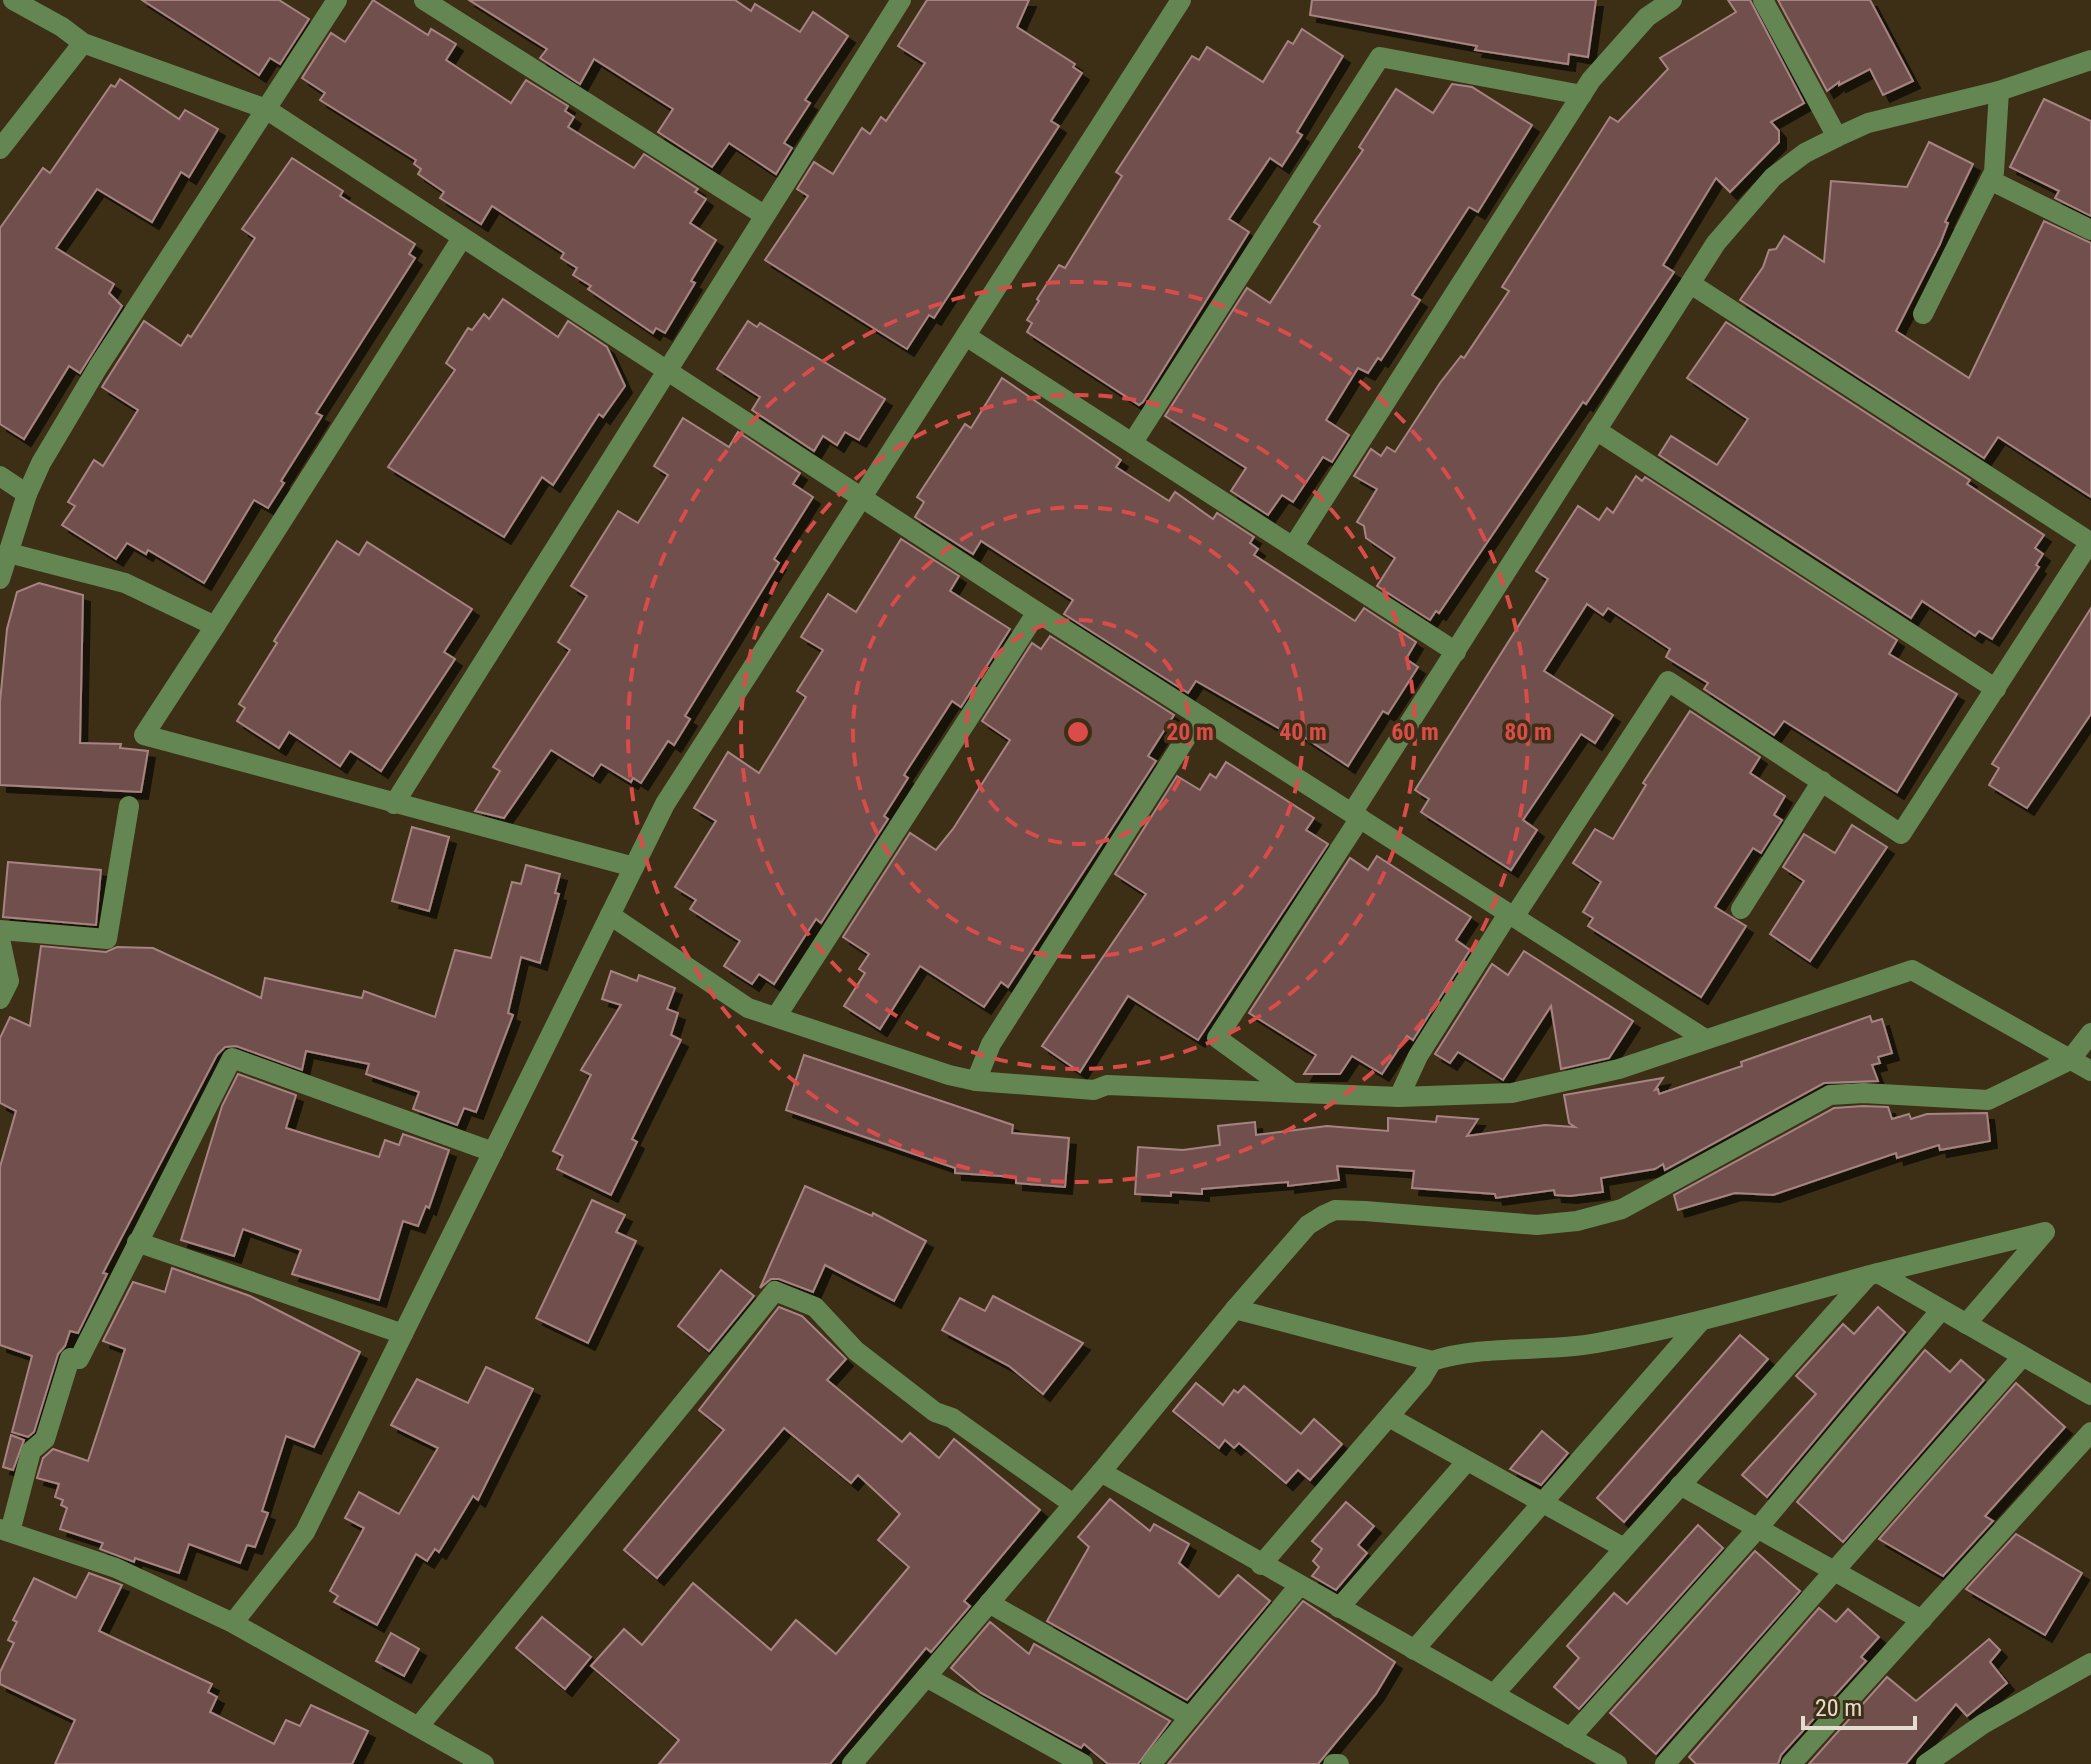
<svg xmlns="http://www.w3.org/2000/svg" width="2091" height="1764" font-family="'Roboto Condensed',sans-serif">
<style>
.building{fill:#70504e;stroke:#a78482;stroke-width:2;filter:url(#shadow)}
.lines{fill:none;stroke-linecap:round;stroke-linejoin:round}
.minor{stroke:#648653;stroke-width:20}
.ring{fill:none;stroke:#d94c49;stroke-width:4;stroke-dasharray:14 10}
.centre{fill:#d94c49;stroke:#3c2f16;stroke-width:4}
.ring-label{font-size:24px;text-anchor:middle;font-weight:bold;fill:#d94c49;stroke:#3c2f16;stroke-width:7;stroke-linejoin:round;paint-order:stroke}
</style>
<defs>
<filter id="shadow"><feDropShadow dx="7" dy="7" stdDeviation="0" flood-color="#0009"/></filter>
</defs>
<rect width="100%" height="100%" fill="#3c2f16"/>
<g class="building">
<path d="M142 0H279L309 19 280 64 270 58 259 75Z"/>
<path d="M373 0 428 35 431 29 456 44 446 60 511 103 526 80 568 106 565 111 574 117 568 127 634 168 644 154 698 189 695 192 706 199 690 223 716 240 691 281 695 283 665 333 656 328 653 333 588 289 591 286 573 275 577 268 561 258 564 253 492 206 481 224 440 198 444 192 418 174 421 169 414 164 416 160 320 100 325 93 302 78 331 33 345 42Z"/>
<path d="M469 0H735L751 11 755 4 800 32 813 12 848 36 805 100 810 103 784 143 792 148 776 174 729 143 712 167 658 132 673 109 594 59 580 84 540 58 547 49Z"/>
<path d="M927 0H1029L1017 27 1075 64 1073 67 1082 73 1051 121 1059 126 934 318 929 315 907 349 765 260 808 196 797 189 814 162 833 174 862 128 870 134 881 117 886 121 925 63 898 46Z"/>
<path d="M1312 0H1596L1588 57 1569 54 1568 64 1475 50 1477 46 1310 15Z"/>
<path d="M1728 0H1750L1804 103 1771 122 1779 131V142L1730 192 1716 178 1663 265 1674 272 1586 404 1583 402 1439 613 1436 611 1430 620 1377 586 1395 558 1366 538 1364 526 1357 522 1377 489 1354 476 1371 449 1381 456 1387 447 1395 452 1440 383 1461 356 1464 358 1509 291 1502 287 1610 117 1618 122 1668 69 1660 58 1736 12Z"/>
<path d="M1778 0H1870L1913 81 1883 95 1870 69 1839 85V82L1827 91Z"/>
<path d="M1302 29 1343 56 1297 132 1302 135 1282 166 1270 158 1229 219 1249 232 1143 402 1139 405 1027 332 1032 323 1027 320 1039 301 1037 299 1059 265 1065 268 1122 176 1116 172 1192 56 1199 60 1207 47 1263 82 1288 41 1293 44Z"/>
<path d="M120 79 179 119 185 110 218 129 189 177 181 172 152 222 97 189 56 248 114 284 109 293 122 306 80 373 69 366 24 439 0 424V228L43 168 50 173 111 85 115 87Z"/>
<path d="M1452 84 1472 87 1532 125 1478 212 1469 207 1412 295 1420 300 1381 360 1378 358 1368 373 1358 368 1326 420 1349 435 1332 462 1323 457 1293 502 1282 495 1268 515 1231 491 1246 468 1165 416 1247 288 1270 303 1320 226 1314 222 1363 150 1359 147 1396 89 1433 113Z"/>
<path d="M2044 99 2091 121V216L2055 198 2059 191 2010 167Z"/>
<path d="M1929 142 1973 164 1945 222 1948 223 1940 244 1896 331 1969 378 2044 221 2091 243V497L1998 437 1984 458 1740 300 1763 267 1769 250 1776 249 1784 236 1824 262 1831 181 1907 187Z"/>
<path d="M292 158 343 191 340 196 415 244 409 254 415 258 316 413 322 416 281 481 284 483 268 508 254 500 204 583 148 550 146 554 127 543 116 559 62 525 75 506 68 502 94 460 103 466 138 410 102 387 144 321 181 346 188 335 191 337 255 238 242 229Z"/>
<path d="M503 299 558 337 568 321 607 347 625 386 603 417 599 414 553 485 542 477 504 537 388 467 455 370 446 363 468 328 472 330 484 314 489 319Z"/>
<path d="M748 321 757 327 760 323 885 399 859 440 845 432 837 445 823 436 814 451 752 410 760 397 717 369Z"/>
<path d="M1726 322 1970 480 1967 484 2044 535 2035 548 2043 554 2036 565 2039 567 1992 639 1979 631 1975 636 1922 601 1911 618 1659 455 1671 436 1717 465 1748 419 1687 378Z"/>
<path d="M1002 378 1121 460 1116 467 1169 501 1175 492 1213 519 1217 513 1254 537 1250 543 1258 549 1254 555 1355 621 1364 608 1416 642 1406 659 1418 667 1388 714 1383 711 1348 766 1284 724 1280 729 1196 681 1188 693 1064 614 1073 600 1048 584 981 541 973 554 915 517 924 502 917 497 965 424 971 428Z"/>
<path d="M683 418 729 447 738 432 800 473 793 484 813 497 774 559 779 563 685 716 690 719 674 745 668 741 641 783 633 778 631 782 601 764 593 776 551 750 504 818 475 811 500 771 493 767 570 650 558 642 587 596 571 586 618 511 638 523 668 475 654 466Z"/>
<path d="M1636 476 1642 481 1645 477 1897 640 1889 654 1957 694 1897 792 1784 721 1774 735 1704 689 1708 683 1666 657 1670 649 1608 608 1603 615 1587 604 1544 671 1613 715 1595 743 1581 734 1523 820 1537 830 1511 870 1421 812 1429 799 1415 790 1548 579 1536 571 1578 506 1599 520 1607 508 1613 513Z"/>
<path d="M901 539 959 576 950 591 1010 629 961 707 952 701 904 775 908 778 884 816 888 819 821 923 816 919 774 984 759 974 752 984 724 966 740 941 690 909 696 900 675 887 716 821 694 808 728 752 759 773 806 697 797 691 823 650 801 637 828 594 856 612Z"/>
<path d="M337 541 359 555 367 542 472 609 444 652 455 659 381 771 350 751 340 766 289 732 279 748 237 721 245 708 239 704 277 643 274 641Z"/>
<path d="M39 583 83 595 80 743 121 744 120 748 148 751 141 792 0 785V702L7 629 17 592Z"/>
<path d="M2091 608V714L2027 808 1989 785 1999 768 1992 764Z"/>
<path d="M1050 636 1174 715 1148 756 1156 761 1008 987 1001 982 984 1007 920 966 880 1029 844 1006 865 973 859 969 869 954 843 937 910 833 936 850 953 829 1010 740 982 721 1032 643 1041 649Z"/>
<path d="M1690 711 1760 757 1750 773 1785 796 1774 815 1782 820 1761 853 1753 848 1715 907 1746 926 1701 997 1588 926 1593 918 1583 912 1601 882 1573 863 1595 829 1613 839 1646 785 1643 783Z"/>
<path d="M1226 762 1314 818 1306 830 1328 844 1198 1040 1128 996 1080 1072 1042 1046 1146 894 1115 874 1177 776 1200 790 1210 774 1216 778Z"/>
<path d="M1852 825 1887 847 1810 961 1770 934 1804 881 1783 867 1804 834 1835 853Z"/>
<path d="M412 827 449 837 429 911 392 901Z"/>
<path d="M1377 856 1471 917 1456 940 1470 950 1413 1040 1407 1036 1382 1074 1352 1056 1340 1074H1304L1316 1055 1249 1013 1350 858 1368 870Z"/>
<path d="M8 862 101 870 96 925 3 917Z"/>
<path d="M526 865 560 874 555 893 559 894 540 963 521 957 508 1013 513 1015 476 1112 464 1108 457 1125 413 1109 419 1092 366 1074 369 1064 306 1051 302 1070 236 1046 225 1047 217 1055 103 1273 107 1274 78 1333 70 1331 65 1346 58 1354 34 1432 28 1437 12 1432 32 1356 0 1345V1167L16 1111 0 1103V1038L10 1017 30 1026 41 946 106 952 117 947 153 948 261 998 265 978 362 998 364 991 435 1017 455 950 491 958 512 882 521 884Z"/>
<path d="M1524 951 1633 1021 1609 1058 1561 1069 1551 1006 1503 1080 1458 1052 1450 1063 1435 1054 1492 964 1508 975Z"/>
<path d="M611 971 637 981 639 975 675 988 667 1009 678 1013 671 1035 681 1040 632 1139 637 1142 611 1195 557 1169 563 1156 553 1151 591 1075 581 1070 621 1005 602 999Z"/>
<path d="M1870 1016 1872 1022 1882 1019 1892 1053 1878 1057 1880 1063 1872 1065 1878 1081 1824 1083 1665 1170 1663 1164 1655 1169 1601 1178 1603 1192 1570 1196 1555 1195 1554 1190 1496 1198 1495 1194 1412 1188 1414 1171 1337 1166 1339 1180 1288 1186V1182L1202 1189V1194L1171 1192V1196L1135 1194 1138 1147 1183 1150 1220 1145 1218 1126 1255 1122 1256 1135 1327 1126 1388 1131V1118L1436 1122 1437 1116 1478 1119 1467 1136 1545 1125 1575 1127 1569 1123 1564 1095 1663 1078 1655 1090 1658 1089 1659 1094 1742 1066 1741 1062Z"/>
<path d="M804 1055 1013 1125 1012 1133 1069 1138 1065 1187 1016 1183V1177L955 1173V1168L786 1110Z"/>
<path d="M238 1074 296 1095 286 1128 379 1157 385 1140 399 1145 403 1134 449 1150 429 1208 426 1206 418 1226 403 1221 379 1300 292 1274 301 1250 243 1229 234 1256 181 1240 222 1106Z"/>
<path d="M1863 1106 1888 1107 1892 1119 1909 1114 1911 1119 1927 1114 1987 1113 1990 1141 1940 1150 1939 1145 1897 1158 1896 1153 1773 1195 1735 1193 1678 1210 1674 1195 1834 1108Z"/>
<path d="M805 1186 872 1216 873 1213 926 1241 894 1301 825 1265 813 1292 779 1279H771L760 1288Z"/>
<path d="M592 1200 625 1215 616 1232 636 1241 588 1343 536 1318Z"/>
<path d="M172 1268 250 1296 360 1352 314 1447 286 1436 262 1511 268 1513 255 1547 247 1545 240 1563 189 1544 179 1573 135 1558 134 1562 100 1549 103 1543 60 1529 67 1508 61 1505 63 1500 55 1497 59 1484 37 1478 43 1458 53 1449 88 1461 125 1349 103 1341 133 1282 165 1292Z"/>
<path d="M721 1270 754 1296 709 1351 678 1326Z"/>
<path d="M993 1296 1083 1343 1043 1394 1009 1366 942 1330 960 1298 985 1311Z"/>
<path d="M779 1307 802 1316 846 1359 827 1380 902 1442 910 1433 939 1458 954 1439 1040 1510 964 1601 970 1606 931 1652 926 1648 830 1764H659L679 1740 591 1666 624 1629 642 1645 693 1583 771 1650 796 1620 836 1654 909 1567 878 1540 900 1514 858 1475 851 1483 784 1428 657 1578 624 1550 724 1430 699 1410Z"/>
<path d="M1878 1307 1905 1332 1767 1497 1742 1475 1816 1394 1796 1376 1843 1324 1854 1334Z"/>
<path d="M1740 1335 1768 1359 1624 1522 1597 1498Z"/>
<path d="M1925 1350 1950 1372 1961 1360 1984 1380 1843 1542 1797 1502Z"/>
<path d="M486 1367 533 1389 478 1500 473 1496 439 1552 435 1549 427 1561 416 1554 377 1625 334 1602 338 1596 330 1591 364 1528 345 1518 359 1492 399 1514 438 1448 391 1425 417 1379 468 1403Z"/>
<path d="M1196 1383 1223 1405 1234 1390 1238 1393 1244 1386 1301 1434 1314 1419 1342 1444 1310 1480 1298 1470 1286 1483 1239 1443 1234 1448 1225 1440 1219 1448 1173 1411Z"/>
<path d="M2016 1383 2065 1427 1985 1516 1993 1521 1943 1576 1879 1539Z"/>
<path d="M1542 1431 1568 1453 1541 1485 1510 1469Z"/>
<path d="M11 1435 24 1440 13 1470 3 1467Z"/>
<path d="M1110 1499 1150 1531 1154 1524 1189 1544 1179 1563 1219 1597 1238 1575 1270 1601 1187 1700 1047 1621 1089 1547 1078 1537Z"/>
<path d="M1346 1502 1374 1526 1358 1545 1367 1553 1336 1590 1312 1576 1319 1567 1313 1561 1322 1549 1312 1541Z"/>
<path d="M1698 1525 1723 1548 1579 1709 1554 1687 1579 1658 1567 1646 1614 1593 1627 1604Z"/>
<path d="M2016 1534 2082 1573 2045 1635 1966 1589Z"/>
<path d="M1755 1551 1800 1591 1656 1754 1610 1713Z"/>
<path d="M89 1573 122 1585 99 1631 212 1684 208 1692 217 1697 210 1712 274 1744 286 1720 300 1726 311 1705 368 1731 352 1764H55L75 1720 0 1684V1672L14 1643 8 1640 17 1622 13 1620 34 1578 76 1598Z"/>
<path d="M1303 1601 1395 1662 1376 1694 1318 1764H1168Z"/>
<path d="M1819 1608 1836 1622 1848 1609 1879 1637 1861 1657 1866 1661 1781 1755 1778 1764H1696L1689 1757Z"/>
<path d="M542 1617 591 1657 565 1689 516 1648Z"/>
<path d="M990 1622 1029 1654 1034 1644 1170 1721 1138 1764H1108L1084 1744 1081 1748 981 1693 951 1668Z"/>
<path d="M391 1633 419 1649 404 1676 376 1661Z"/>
<path d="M1989 1639 2000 1650 1990 1662 2007 1683 1967 1716 1956 1704 1906 1764H1809L1887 1677 1916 1701Z"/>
</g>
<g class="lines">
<g class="minor">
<path d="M13 0 62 27 83 43 266 109 1037 612 1705 1039"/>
<path d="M424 0 764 215"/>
<path d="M1763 0 1837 137"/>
<path d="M0 149 83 43"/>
<path d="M1990 180 2091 230"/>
<path d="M1923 314 1994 172 1999 91"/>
<path d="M966 336 1456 652"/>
<path d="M1596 430 1996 689"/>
<path d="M1133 442 1380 57 1582 95"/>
<path d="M0 476 27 494"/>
<path d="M1293 547 1591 80 1647 17 1672 0"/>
<path d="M9 553 125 583 215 626 144 735 634 867"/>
<path d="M0 579 27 494 41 463 98 367 337 0"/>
<path d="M215 626 462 238"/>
<path d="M394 804 901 0"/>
<path d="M1352 813 1716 243 1773 177 1805 153 1837 137 1868 123 1999 91 2091 60"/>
<path d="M1741 909 1822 781"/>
<path d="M610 915 748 1008 949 1075 976 1081 1094 1090 1107 1085 1399 1097 1512 1093 1619 1069 1912 970 2091 1071"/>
<path d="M1514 917 1668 681 1901 834 2090 542 1691 284"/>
<path d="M0 930 107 939 129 806"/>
<path d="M0 939 9 981 0 999"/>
<path d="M776 1017 1037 612"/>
<path d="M976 1081 991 1044 1200 716"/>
<path d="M1290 1091 1217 1038 1360 818"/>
<path d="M1399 1097 1418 1056 1508 914"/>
<path d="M137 1242 403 1334"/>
<path d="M1878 1273 2045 1232 1966 1324"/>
<path d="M1235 1309 1432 1361C1484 1344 1543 1353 1597 1343 1692 1326 1784 1298 1878 1273L2091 1395"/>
<path d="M1389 1417 1624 1548"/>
<path d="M1101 1472 1235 1309 1308 1225 1324 1215 1335 1210 1365 1211 1537 1225 1577 1221 1622 1209 1830 1095 1863 1093 1988 1100 2070 1060 2091 1033"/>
<path d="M1680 1485 1922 1620"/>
<path d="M0 1529 116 1568 233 1623 484 1764"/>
<path d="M10 1532 31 1451 45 1439 70 1358 79 1359 232 1058 493 1152"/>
<path d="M1261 1565 1422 1378 1432 1361"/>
<path d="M989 1603 1190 1717"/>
<path d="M1339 1608 1467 1461"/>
<path d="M233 1623 305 1532 665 804 1181 0"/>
<path d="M1414 1650 1701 1321"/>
<path d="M926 1677 1083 1764"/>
<path d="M1494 1694 1867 1277"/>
<path d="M419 1726 775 1291 815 1307 856 1351 935 1412 952 1418 1073 1504"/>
<path d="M1570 1738 1758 1528 1941 1310"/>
<path d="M852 1764 1101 1472 1617 1764"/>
<path d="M1151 1764 1299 1586"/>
<path d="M1333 1764H1339"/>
<path d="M1665 1764 2022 1357"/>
<path d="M1791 1764 2091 1432"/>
<path d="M1926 1764 1983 1724 2091 1663"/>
</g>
</g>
<g class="ring">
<circle cx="1078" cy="732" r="112"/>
<circle cx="1078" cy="732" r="225"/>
<circle cx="1078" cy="732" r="337"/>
<circle cx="1078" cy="732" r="450"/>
</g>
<circle cx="1078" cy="732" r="12" class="centre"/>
<g class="ring-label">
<text x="1190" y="740">20 m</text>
<text x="1303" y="740">40 m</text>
<text x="1415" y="740">60 m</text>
<text x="1528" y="740">80 m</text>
</g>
<path d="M1803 1716v12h112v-12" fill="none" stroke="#e4dccd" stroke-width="4"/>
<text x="1815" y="1716" font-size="24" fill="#e4dccd" stroke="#3c2f16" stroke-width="6" paint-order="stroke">20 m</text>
</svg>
